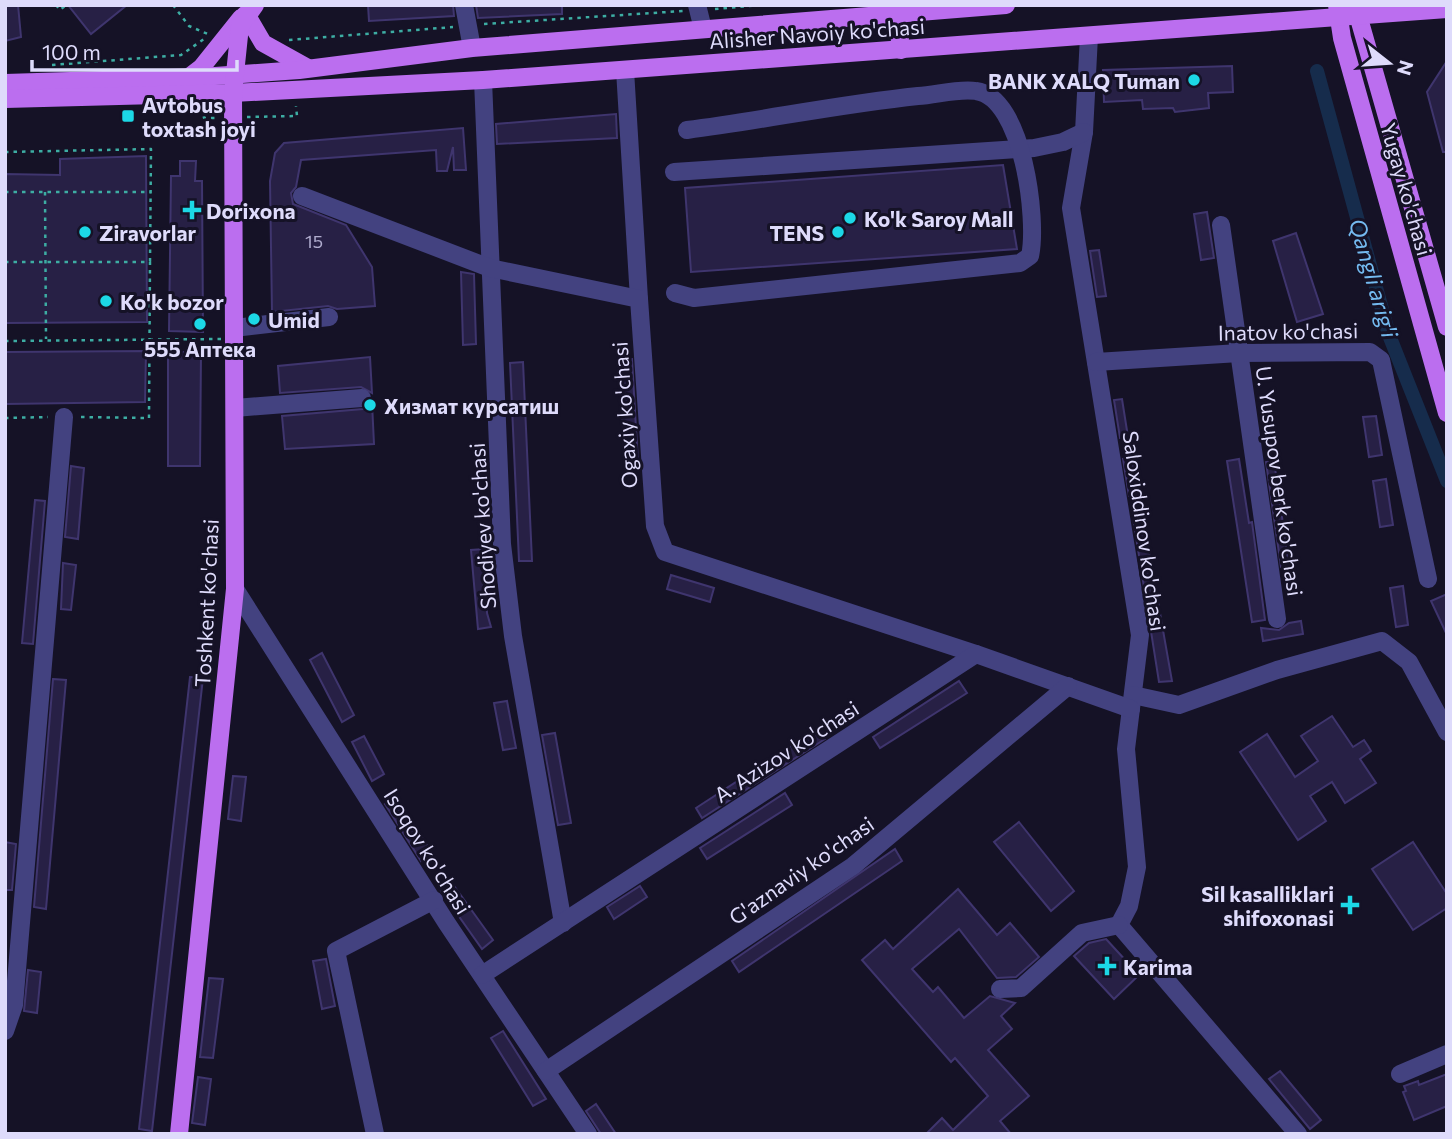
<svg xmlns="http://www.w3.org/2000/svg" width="1452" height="1139" font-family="Commissioner,sans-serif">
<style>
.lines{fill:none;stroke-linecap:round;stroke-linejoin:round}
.canal{stroke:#162c4c;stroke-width:14}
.building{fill:#272045;stroke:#3f356e;stroke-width:2}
.path{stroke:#3dada3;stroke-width:2.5;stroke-dasharray:3.5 5;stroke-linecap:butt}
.minor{stroke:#434280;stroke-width:18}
.major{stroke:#bb6eef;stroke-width:18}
.poi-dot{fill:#1cd8e6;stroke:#151226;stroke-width:2.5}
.labels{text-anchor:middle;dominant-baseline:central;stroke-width:6;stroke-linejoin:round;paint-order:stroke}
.number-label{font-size:18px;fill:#b0acce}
.street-label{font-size:21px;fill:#dedbfb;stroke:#151226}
.poi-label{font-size:21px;font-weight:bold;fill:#dedbfb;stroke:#151226;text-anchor:start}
.water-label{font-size:23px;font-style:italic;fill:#74baf0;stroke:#151226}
</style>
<rect width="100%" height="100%" fill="#151226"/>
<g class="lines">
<path class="canal" d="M1317 71 1389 335 1447 481"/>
</g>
<g class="building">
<path d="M5 5H18L21 37 5 41Z"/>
<path d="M68 5H127L91 34Z"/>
<path d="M368 5H453L454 16 369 21Z"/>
<path d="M476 5H562V14L478 18Z"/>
<path d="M1447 61V152H1443L1427 92Z"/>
<path d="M1232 66 1233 92 1208 93 1209 108 1175 112 1173 108 1143 109 1142 100 1104 102 1103 70Z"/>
<path d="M616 114 617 138 497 144 496 124Z"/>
<path d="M463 128 466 170H454L453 147 447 171H437L436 150 301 160 296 187 291 193 293 204 346 225 372 267 375 306 337 309 328 306 272 312 270 181 275 153 284 143Z"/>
<path d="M146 156 147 322 5 323V174L60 175V159Z"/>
<path d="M180 161H196L195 181H202L203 332 169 331 171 176H180Z"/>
<path d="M1003 165 1017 249 691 272 685 188Z"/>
<path d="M1207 212 1214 258 1201 260 1194 214Z"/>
<path d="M1296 233 1323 314 1297 322 1273 241Z"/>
<path d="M1099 250 1106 296 1097 297 1090 251Z"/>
<path d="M461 272 474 274 476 344 463 345Z"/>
<path d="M146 351 145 402 5 404V352Z"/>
<path d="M168 352H201L200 466H168Z"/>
<path d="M370 357 372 393 361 387 280 393 278 366Z"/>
<path d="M632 359 638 463H625L619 360Z"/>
<path d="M523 362 532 561H519L510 363Z"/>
<path d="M1122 399 1128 437 1120 438 1114 400Z"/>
<path d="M372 403 374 444 285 449 282 416 363 409Z"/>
<path d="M1376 416 1382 455 1369 457 1363 417Z"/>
<path d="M1132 458 1138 495 1129 496 1123 459Z"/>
<path d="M1239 459 1249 523 1252 522 1265 620 1252 622 1227 461Z"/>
<path d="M1274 461 1289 566 1281 567 1266 462Z"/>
<path d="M71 466 84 468 78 539 65 537Z"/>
<path d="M1386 479 1393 525 1380 527 1373 481Z"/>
<path d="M35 500 45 501 33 644 22 643Z"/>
<path d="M1143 517 1172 681 1159 682 1133 518Z"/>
<path d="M484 549 487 613 491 627 478 629 471 550Z"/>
<path d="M63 563 76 565 71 610 61 609Z"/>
<path d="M671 575 714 588 710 602 667 589Z"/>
<path d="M1403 586 1408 625 1396 627 1390 588Z"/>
<path d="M1447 594V635L1431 601Z"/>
<path d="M1301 621 1303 634 1263 641 1261 628 1279 630 1289 623Z"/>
<path d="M322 653 354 715 342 722 310 660Z"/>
<path d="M190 677 203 678 152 1131 139 1129Z"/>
<path d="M53 679 66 680 46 909 34 907Z"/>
<path d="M959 681 967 693 880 748 873 737Z"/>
<path d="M507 701 516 748 503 750 494 703Z"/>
<path d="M1332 716 1353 747 1364 740 1368 746 1371 751 1360 759 1376 783 1345 803 1332 782 1310 796 1326 821 1298 840 1240 752 1267 734 1295 777 1318 761 1301 736Z"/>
<path d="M819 728 825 739 702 818 696 808Z"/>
<path d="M555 733 571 823 558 825 542 735Z"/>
<path d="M364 736 384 774 372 781 352 742Z"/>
<path d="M233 776 246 777 241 821 228 819Z"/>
<path d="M785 793 792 805 707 859 700 848Z"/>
<path d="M396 798 432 853 421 861 385 804Z"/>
<path d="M1019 822 1074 891 1051 911 994 842Z"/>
<path d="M5 842 16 844 12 890H5Z"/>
<path d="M1413 842 1447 894V908L1413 930 1372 869Z"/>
<path d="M895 849 902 861 739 972 732 961Z"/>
<path d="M452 883 493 940 482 949 441 891Z"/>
<path d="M640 886 647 897 614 919 607 907Z"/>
<path d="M958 889 997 935 1010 923 1039 957 1016 977 997 978 959 929 912 969 933 992 938 987 964 1018 990 996 1015 1003 1001 1016 1012 1029 988 1050 1029 1096 1000 1121 1011 1134H926L942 1118 953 1130 988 1096 955 1058 951 1062 862 960 885 940 893 949Z"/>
<path d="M1106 939 1139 975 1114 999 1074 956 1089 943Z"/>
<path d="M326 959 335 1006 322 1009 313 961Z"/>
<path d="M28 970 41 972 37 1013 24 1011Z"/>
<path d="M209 978 223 979 213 1058 200 1057Z"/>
<path d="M503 1031 546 1099 533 1106 491 1038Z"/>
<path d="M1280 1071 1321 1120 1310 1129 1269 1079Z"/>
<path d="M1447 1074V1106L1414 1120 1403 1092 1406 1091 1404 1086 1418 1081 1419 1085Z"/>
<path d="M198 1077 211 1079 205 1125 192 1123Z"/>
<path d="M596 1104 616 1134H601L586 1111Z"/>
</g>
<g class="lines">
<g class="path">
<path d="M56 5 60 10 66 5"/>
<path d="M173 5 189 26 210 35"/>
<path d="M715 9 760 5"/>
<path d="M484 24 683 11"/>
<path d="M289 40 453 27"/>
<path d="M52 65 181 55 204 39"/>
<path d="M203 108 204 118H219"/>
<path d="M247 117 297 116 296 106"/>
<path d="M5 152 151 149 150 262"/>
<path d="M5 192H151"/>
<path d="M45 192 46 339"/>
<path d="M5 262H150L149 418 80 417"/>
<path d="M5 341 221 339"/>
<path d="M5 418 48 417"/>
</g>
<g class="minor">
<path d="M464 5 472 48"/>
<path d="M697 5 703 29"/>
<path d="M1089 36 1084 132 1071 208 1140 635 1126 749 1137 867 1129 906 1119 925 1298 1134"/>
<path d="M625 70 639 299"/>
<path d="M483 80 502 544 513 636 563 923"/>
<path d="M674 172 1034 148 1063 142 1084 132"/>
<path d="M302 196 490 268 639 299 655 526 665 552 976 654"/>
<path d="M1221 225 1277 619"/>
<path d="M675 293 694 298 1020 263 1030 256C1038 220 1023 97 976 91 959 88 936 95 918 96 841 104 764 120 687 130"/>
<path d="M234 328 329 317"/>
<path d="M1096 362 1239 353 1370 352 1381 360 1428 579"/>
<path d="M235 408 362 398"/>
<path d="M235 589 446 922 588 1134"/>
<path d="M1133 695 1179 705 1277 670 1382 641 1409 662 1447 732"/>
<path d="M482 975 976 654 1131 709"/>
<path d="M1000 989 1021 988 1082 933 1119 925"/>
<path d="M5 1031 14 1005 64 417"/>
<path d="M546 1071 853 866 1068 686"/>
<path d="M1400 1074 1447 1054"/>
<path d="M375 1134 336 951 434 900"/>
</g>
<g class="major">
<path d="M1337 5 1342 38 1447 413"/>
<path d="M1351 6 1358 15 1447 327"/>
<path d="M246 14 263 43 308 68"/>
<path d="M897 14 901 50"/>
<path d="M188 78 201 68 241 18"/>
<path d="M5 83 201 77 299 70 472 48 1006 5"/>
<path d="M5 99 233 93 483 80 1447 9"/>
<path d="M179 1134 235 589 233 93 240 26 255 5"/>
</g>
</g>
<g class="poi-dot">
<circle cx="1194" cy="80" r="7"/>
<rect x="121" y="109" width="14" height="14" rx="3.5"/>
<path d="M188.5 199.5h7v7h7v7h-7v7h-7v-7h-7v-7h7z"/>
<circle cx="850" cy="218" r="7"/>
<circle cx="85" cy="232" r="7"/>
<circle cx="838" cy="232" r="7"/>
<circle cx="106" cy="301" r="7"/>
<circle cx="254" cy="319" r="7"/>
<circle cx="200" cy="324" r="7"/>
<circle cx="370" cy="405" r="7"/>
<path d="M1346.5 894.5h7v7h7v7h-7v7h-7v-7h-7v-7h7z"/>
<path d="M1103.5 955.5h7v7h7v7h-7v7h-7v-7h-7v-7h7z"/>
</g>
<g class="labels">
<g class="number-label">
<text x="314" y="241">15</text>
</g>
<g class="street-label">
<text transform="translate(817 33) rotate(-4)">Alisher Navoiy ko'chasi</text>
<text transform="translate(1407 189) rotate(74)">Yugay ko'chasi</text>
<text transform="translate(1288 331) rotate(-1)">Inatov ko'chasi</text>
<text transform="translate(624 415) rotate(-94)">Ogaxiy ko'chasi</text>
<text transform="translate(1280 481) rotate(82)">U. Yusupov berk ko'chasi</text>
<text transform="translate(482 526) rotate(-94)">Shodiyev ko'chasi</text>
<text transform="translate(1145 531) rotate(82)">Saloxiddinov ko'chasi</text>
<text transform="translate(206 603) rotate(-87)">Toshkent ko'chasi</text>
<text transform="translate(786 751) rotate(-33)">A. Azizov ko'chasi</text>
<text transform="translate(428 851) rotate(58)">Isoqov ko'chasi</text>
<text transform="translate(801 870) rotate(-35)">G'aznaviy ko'chasi</text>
</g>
<g class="poi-label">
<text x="1180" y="80" text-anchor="end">BANK XALQ Tuman</text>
<text x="142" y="104">Avtobus<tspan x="142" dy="24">toxtash joyi</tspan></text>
<text x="206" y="210">Dorixona</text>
<text x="864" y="218">Ko'k Saroy Mall</text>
<text x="99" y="232">Ziravorlar</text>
<text x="824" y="232" text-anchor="end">TENS</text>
<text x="120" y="301">Ko'k bozor</text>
<text x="268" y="319">Umid</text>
<text x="200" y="348" text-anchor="middle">555 Аптека</text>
<text x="384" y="405">Хизмат курсатиш</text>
<text x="1334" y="893" text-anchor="end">Sil kasalliklari<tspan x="1334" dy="24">shifoxonasi</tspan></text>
<text x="1123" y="966">Karima</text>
</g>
<g class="water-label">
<text transform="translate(1374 278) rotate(74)">Qangli arig'i</text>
</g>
</g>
<rect width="1452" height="1139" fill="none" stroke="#dedbfb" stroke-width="14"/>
<g transform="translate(1389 63) rotate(107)" stroke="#151226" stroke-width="5" paint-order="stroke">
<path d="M0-5L12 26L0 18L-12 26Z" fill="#dedbfb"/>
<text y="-10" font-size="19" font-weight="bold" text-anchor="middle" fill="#dedbfb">N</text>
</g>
<path d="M32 60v10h205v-10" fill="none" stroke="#dedbfb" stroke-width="3.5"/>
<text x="42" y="60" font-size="21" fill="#dedbfb" stroke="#151226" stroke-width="5" paint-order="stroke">100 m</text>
</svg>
